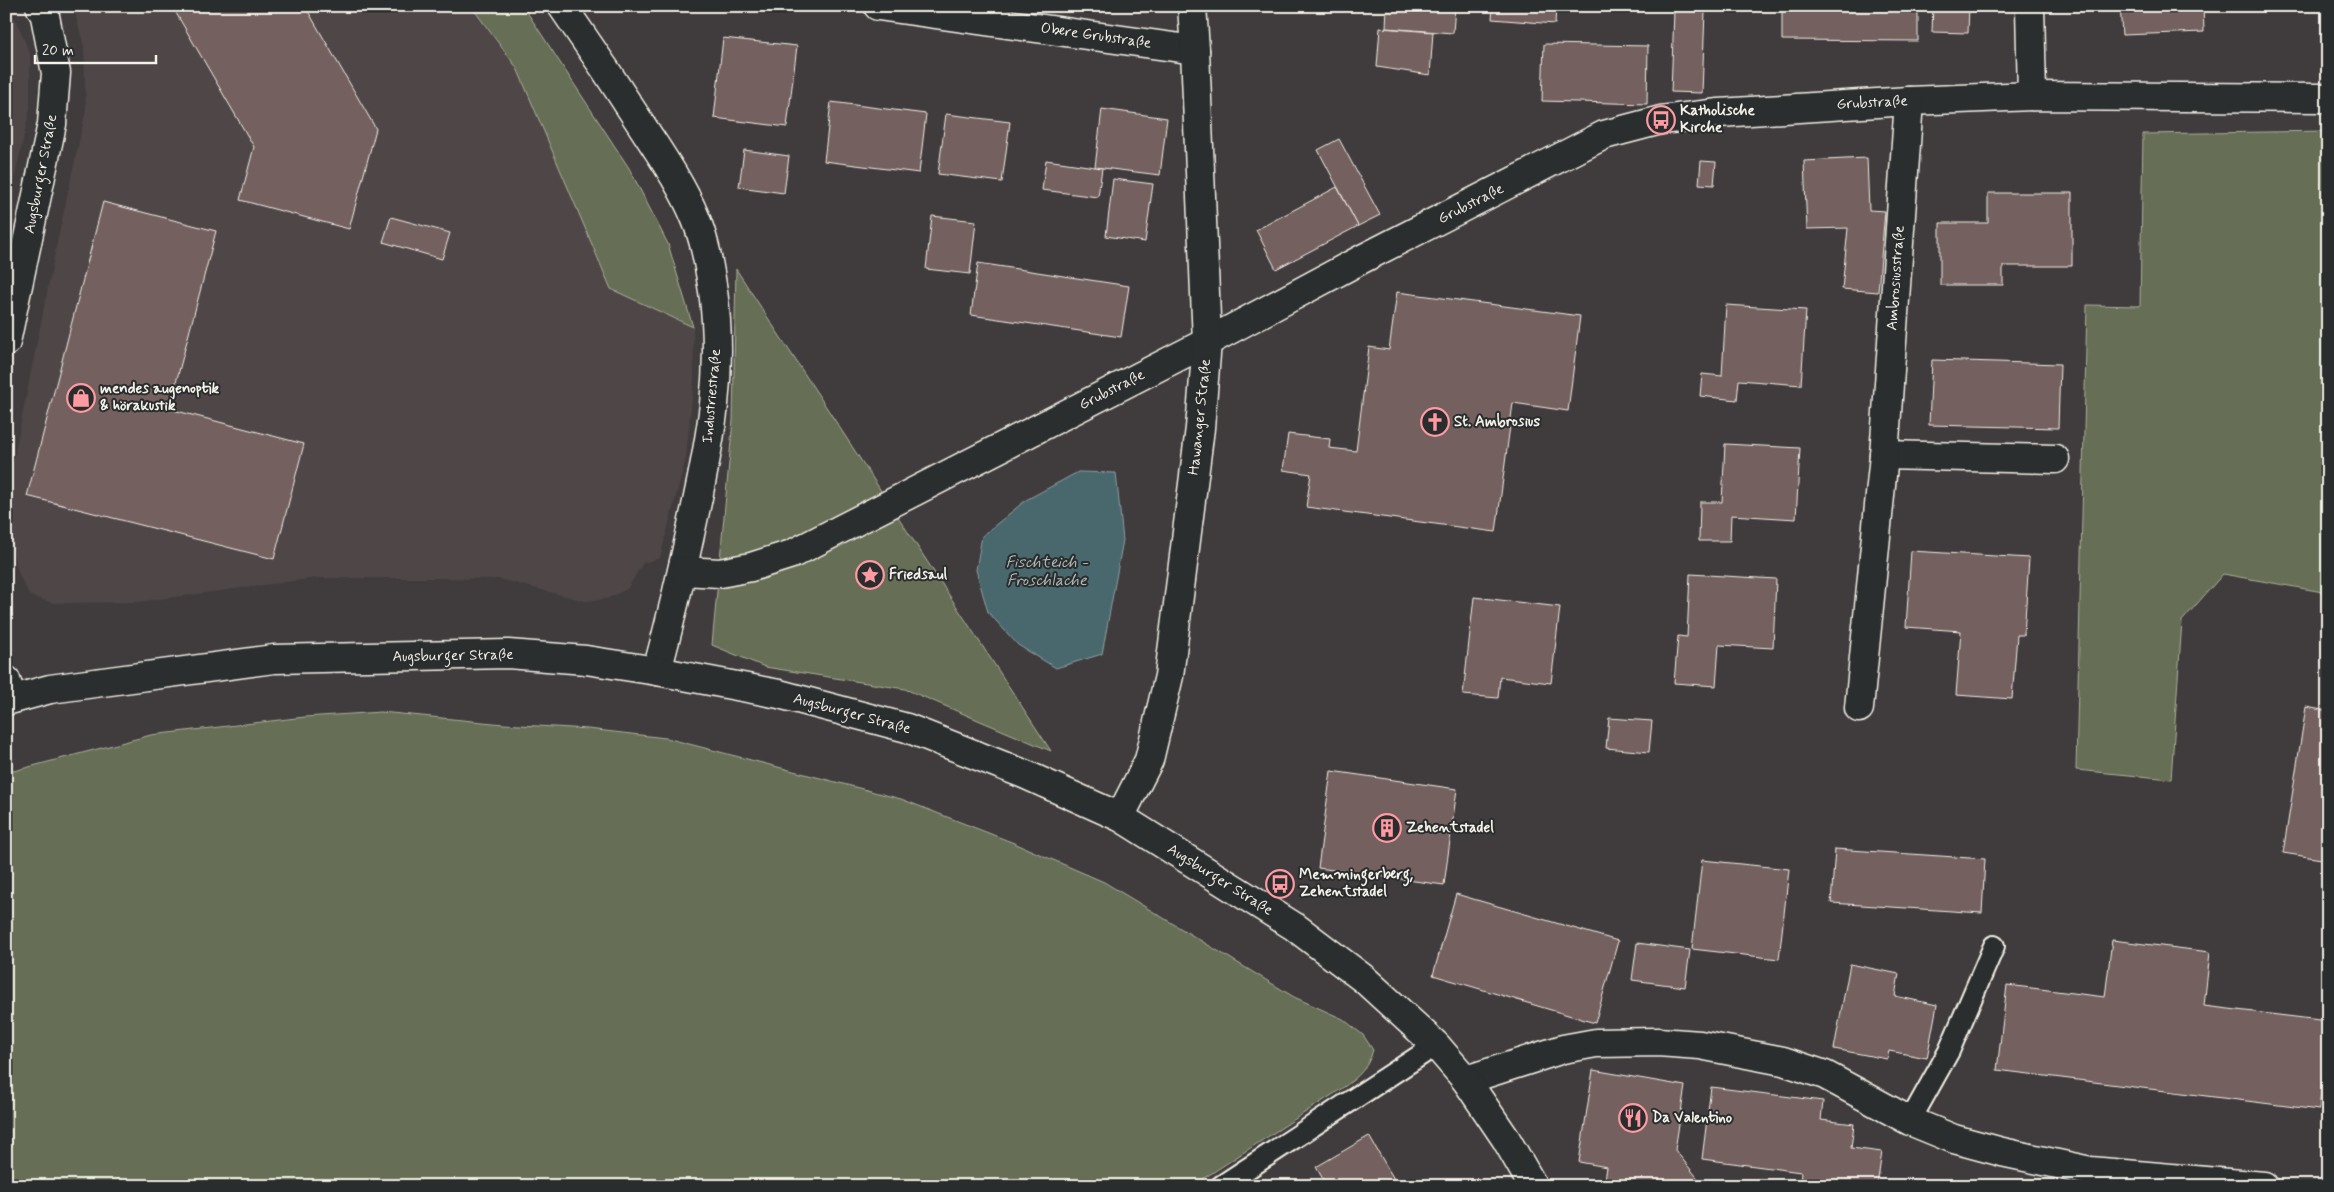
<svg xmlns="http://www.w3.org/2000/svg" width="2334" height="1192" font-family="Mynerve,sans-serif">
<style>
.built{fill:#4f4747}
.green{fill:#666e54;stroke:#adb09e}
.water{fill:#4a686e;stroke:#8e9f9f}
.building{fill:#73605f;stroke:#f4f1e8}
.lines{fill:none;stroke-linecap:round;stroke-linejoin:round}
.service-casing{stroke:#f4f1e8;stroke-width:24}
.minor-casing{stroke:#f4f1e8;stroke-width:31}
.tertiary-casing{stroke:#f4f1e8;stroke-width:31}
.service{stroke:#2a2d2e;stroke-width:20}
.minor{stroke:#2a2d2e;stroke-width:28}
.tertiary{stroke:#2a2d2e;stroke-width:28}
.labels{text-anchor:middle;dominant-baseline:central;stroke-width:4;stroke-linejoin:round;paint-order:stroke}
.street-label{font-size:15px;fill:#f4f1e8;stroke:#2a2d2e}
.poi-label{font-size:15px;font-weight:bold;fill:#f4f1e8;stroke:#2a2d2e;text-anchor:start}
.water-label{font-size:16px;font-style:italic;fill:#b0bab7;stroke:#2a2d2e}
</style>
<rect width="100%" height="100%" fill="#403c3d"/>
<filter id="ink" filterUnits="userSpaceOnUse"><feTurbulence type="fractalNoise" baseFrequency=".02" numOctaves="2"/><feDisplacementMap in="SourceGraphic" scale="10" xChannelSelector="R" yChannelSelector="G"/><feConvolveMatrix kernelMatrix="1 2 1 2 8 2 1 2 1" color-interpolation-filters="sRGB"/></filter>
<g filter="url(#ink)">
<g class="built">
<path d="M6 6 15 18 30 54V108L6 217Z"/>
<path d="M73 6H471L517 68 611 289 693 327 694 378 686 457 660 558 643 563 627 589 606 599 585 601 499 579 442 578H316L137 602 53 603 30 596 19 575 6 526 9 482 57 243 86 110 84 46Z"/>
</g>
<g class="green">
<path d="M471 6H523L629 168 668 244 693 327 611 289 517 68Z"/>
<path d="M2328 131V593L2223 574 2182 621 2171 779 2076 770 2087 305 2140 306 2143 134Z"/>
<path d="M736 269 1051 751 905 689 765 667 712 645 733 420Z"/>
<path d="M381 712 503 724 588 729 666 738 901 799 1014 843 1104 882 1294 997 1343 1019 1363 1035 1373 1050C1367 1072 1353 1081 1335 1093L1192 1186H6V773L151 735 305 717Z"/>
</g>
<path class="water" d="M1078 472 1116 473 1123 540 1102 654 1056 668 1018 645 988 612 976 570 982 536 1026 500Z"/>
<g class="building">
<path d="M172 6H305L376 129 349 229 240 200 254 147Z"/>
<path d="M1300 6H1324V8Z"/>
<path d="M1387 6H1455L1453 33 1386 28Z"/>
<path d="M1493 6H1556L1555 24 1492 19Z"/>
<path d="M1782 6H1918V41L1782 40Z"/>
<path d="M1933 6H1969L1968 33 1932 32Z"/>
<path d="M2120 6H2203L2204 32 2122 35Z"/>
<rect x="2259" y="6" width="69" height="3"/>
<path d="M1674 11H1705L1702 93 1671 92Z"/>
<path d="M1380 28 1433 32 1430 75 1377 67Z"/>
<path d="M723 38 797 46 787 127 714 118Z"/>
<path d="M1544 44 1648 46 1647 104 1542 101Z"/>
<path d="M831 102 926 114 919 173 824 161Z"/>
<path d="M1102 109 1167 118 1160 175 1095 167Z"/>
<path d="M946 114 1010 122 1002 182 938 174Z"/>
<path d="M1339 139 1380 215 1358 226 1318 150Z"/>
<path d="M744 150 789 156 784 193 739 187Z"/>
<path d="M1867 158 1869 210 1885 211 1878 292 1842 289 1848 228 1807 229 1804 161Z"/>
<path d="M1046 160 1102 168 1098 197 1042 190Z"/>
<path d="M1701 161 1716 162 1714 185 1699 184Z"/>
<path d="M1113 179 1153 184 1145 242 1106 236Z"/>
<path d="M1337 187 1358 226 1276 269 1256 230Z"/>
<path d="M1988 193H2072V266H2003V285H1940V223H1988Z"/>
<path d="M103 202 216 231 169 409 304 444 274 559 27 496Z"/>
<path d="M932 216 976 221 970 274 926 269Z"/>
<path d="M391 217 450 233 442 259 383 242Z"/>
<path d="M978 263 1129 286 1121 337 971 315Z"/>
<path d="M1397 292 1580 316 1568 411 1513 403 1496 532 1306 507 1311 474 1283 470 1288 434 1330 439 1329 448 1356 451 1369 347 1389 350Z"/>
<path d="M1726 305 1806 310 1801 385 1739 380 1737 400 1700 396 1702 374 1722 376Z"/>
<path d="M1932 360 2060 364 2058 428 1929 425Z"/>
<path d="M1725 444 1800 448 1796 519 1731 515 1730 541H1699L1700 502H1722Z"/>
<path d="M1911 551 2029 558 2024 635H2017L2012 699 1956 695 1961 631 1906 627Z"/>
<path d="M1690 574 1776 579 1773 648 1719 645 1716 686 1674 683 1678 636 1687 637Z"/>
<path d="M1474 597 1560 607 1551 683 1500 677 1498 698 1463 695Z"/>
<path d="M2306 707 2328 711V860L2283 853Z"/>
<path d="M1609 718 1652 721 1649 752 1606 748Z"/>
<path d="M1331 771 1457 789 1444 885 1318 868Z"/>
<path d="M1835 849 1985 859 1982 913 1831 903Z"/>
<path d="M1702 860 1789 869 1779 959 1692 949Z"/>
<path d="M1456 894 1618 941 1595 1023 1433 975Z"/>
<path d="M2112 940 2210 952 2204 1006 2328 1021 2319 1110 1997 1070 2007 985 2105 997Z"/>
<path d="M1637 943 1690 950 1685 987 1632 980Z"/>
<path d="M1850 964 1899 974 1895 996 1937 1005 1927 1058 1889 1051 1887 1059 1834 1049Z"/>
<path d="M1593 1070 1685 1086 1675 1150 1704 1186H1604L1607 1167 1579 1162Z"/>
<path d="M1711 1087 1823 1101 1821 1120 1854 1124 1851 1148 1882 1152 1877 1186H1822L1800 1183 1801 1172 1702 1159Z"/>
<path d="M1369 1136 1398 1186H1327L1316 1167Z"/>
</g>
<g class="lines">
<defs>
<g id="service">
<path d="M1910 1121 1949 1051 1994 946"/>
<path d="M1221 1186 1436 1045"/>
</g>
<g id="minor">
<path d="M562 6C592 49 620 91 648 135 665 161 683 188 695 217 705 240 709 266 713 291 724 371 711 438 694 516 683 568 671 619 657 671"/>
<path d="M878 6 1195 50"/>
<path d="M2030 6 2032 96"/>
<path d="M6 342 52 124 56 73 45 16 40 6"/>
<path d="M1884 455 2055 459"/>
<path d="M683 571 720 573 751 567 792 554 1207 342 1364 258 1604 135 1661 120 1719 113 1909 101 2032 96 2328 98"/>
<path d="M6 680 12 699"/>
<path d="M1859 708 1884 455 1909 101"/>
<path d="M1120 817 1149 760 1169 676 1200 428 1207 342 1195 50 1192 6"/>
<path d="M1466 1080 1563 1049 1596 1043 1658 1042 1700 1045 1783 1061 1825 1075 1910 1121 1954 1139 2002 1152 2090 1171 2264 1186"/>
</g>
<path id="tertiary" d="M6 701 50 689 274 659 508 654 586 660 657 671 779 694 907 728 1024 774 1120 817 1295 927 1364 979 1436 1045 1466 1080 1506 1139 1533 1186"/>
</defs>
<use href="#service" class="service-casing"/>
<use href="#minor" class="minor-casing"/>
<use href="#tertiary" class="tertiary-casing"/>
<use href="#service" class="service"/>
<use href="#minor" class="minor"/>
<use href="#tertiary" class="tertiary"/>
</g>
</g>
<defs>
<symbol id="bus-ring" viewBox="-11 -11 22 22"><circle r="9.5" fill="#2a2d2e" stroke="#ff9aa2" stroke-width="1.5"/><path d="M-5-6H5V4H4V6H2V4H-2V6H-4V4H-5ZM-3.5-4V0h7V-4ZM-3.5 1.2v1.5H-2V1.2ZM2 1.2v1.5H3.5V1.2Z" fill="#ff9aa2"/></symbol>
<symbol id="shop-ring" viewBox="-11 -11 22 22"><circle r="9.5" fill="#2a2d2e" stroke="#ff9aa2" stroke-width="1.5"/><path d="M-5-2.5h2.3a2.7 3.5 0 0 1 5.4 0H5L5.5 6h-11ZM-1.5-2.5h3a1.5 2.3 0 0 0-3 0Z" fill="#ff9aa2"/></symbol>
<symbol id="church-ring" viewBox="-11 -11 22 22"><circle r="9.5" fill="#2a2d2e" stroke="#ff9aa2" stroke-width="1.5"/><path d="M-1.2-6h2.4v3.5h3.3v2.4h-3.3V6h-2.4V-.1h-3.3v-2.4h3.3Z" fill="#ff9aa2"/></symbol>
<symbol id="sight-ring" viewBox="-11 -11 22 22"><circle r="9.5" fill="#2a2d2e" stroke="#ff9aa2" stroke-width="1.5"/><path d="M0-6L1.8-2.2L6-1.7L2.9 1.2L3.7 5.4L0 3.3L-3.7 5.4L-2.9 1.2L-6-1.7L-1.8-2.2Z" fill="#ff9aa2"/></symbol>
<symbol id="building-ring" viewBox="-11 -11 22 22"><circle r="9.5" fill="#2a2d2e" stroke="#ff9aa2" stroke-width="1.5"/><path d="M-4-6H4V6H1V3H-1V6H-4ZM-2.5-4.3h1.7v1.8h-1.7ZM.8-4.3h1.7v1.8H.8ZM-2.5-1h1.7V.8h-1.7ZM.8-1h1.7V.8H.8Z" fill="#ff9aa2"/></symbol>
<symbol id="restaurant-ring" viewBox="-11 -11 22 22"><circle r="9.5" fill="#2a2d2e" stroke="#ff9aa2" stroke-width="1.5"/><path d="M-5-6h1v4h1v-4h1v4h1v-4h1v5L-1.5 .5V6h-2V.5L-5-1ZM5-6V6H3V1.5H1.5Q1.5-4 5-6Z" fill="#ff9aa2"/></symbol>
</defs>
<g fill-rule="evenodd">
<use href="#bus-ring" x="1645" y="104" width="32" height="32"/>
<use href="#shop-ring" x="65" y="382" width="32" height="32"/>
<use href="#church-ring" x="1419" y="406" width="32" height="32"/>
<use href="#sight-ring" x="854" y="559" width="32" height="32"/>
<use href="#building-ring" x="1371" y="812" width="32" height="32"/>
<use href="#bus-ring" x="1264" y="868" width="32" height="32"/>
<use href="#restaurant-ring" x="1617" y="1102" width="32" height="32"/>
</g>
<g class="labels">
<g class="street-label">
<text transform="translate(1096 36) rotate(8)">Obere Grubstraße</text>
<text transform="translate(1872 103) rotate(-3)">Grubstraße</text>
<text transform="translate(41 174) rotate(-79)">Augsburger Straße</text>
<text transform="translate(1471 204) rotate(-27)">Grubstraße</text>
<text transform="translate(1896 278) rotate(-86)">Ambrosiusstraße</text>
<text transform="translate(1112 390) rotate(-27)">Grubstraße</text>
<text transform="translate(712 396) rotate(-85)">Industriestraße</text>
<text transform="translate(1200 417) rotate(-84)">Hawanger Straße</text>
<text transform="translate(453 656) rotate(-1)">Augsburger Straße</text>
<text transform="translate(852 714) rotate(15)">Augsburger Straße</text>
<text transform="translate(1220 880) rotate(32)">Augsburger Straße</text>
</g>
<g class="poi-label">
<text x="1680" y="111">Katholische<tspan x="1680" dy="17">Kirche</tspan></text>
<text x="100" y="389">mendes augenoptik<tspan x="100" dy="17">&amp; hörakustik</tspan></text>
<text x="1454" y="422">St. Ambrosius</text>
<text x="889" y="575">Friedsaul</text>
<text x="1406" y="828">Zehentstadel</text>
<text x="1299" y="875">Memmingerberg,<tspan x="1299" dy="17">Zehentstadel</tspan></text>
<text x="1652" y="1118">Da Valentino</text>
</g>
<g class="water-label">
<text x="1047" y="562">Fischteich -<tspan x="1047" dy="18">Froschlache</tspan></text>
</g>
</g>
<rect width="2334" height="1192" fill="none" stroke="#2a2d2e" stroke-width="25"/>
<rect x="12" y="12" width="2309" height="1167" fill="none" stroke="#f4f1e8" stroke-width="2" filter="url(#ink)"/>
<path d="M35 55v8h121v-8" fill="none" stroke="#f4f1e8" stroke-width="2.5"/>
<text x="42" y="55" font-size="15" fill="#f4f1e8" stroke="#2a2d2e" stroke-width="4" paint-order="stroke">20 m</text>
</svg>
